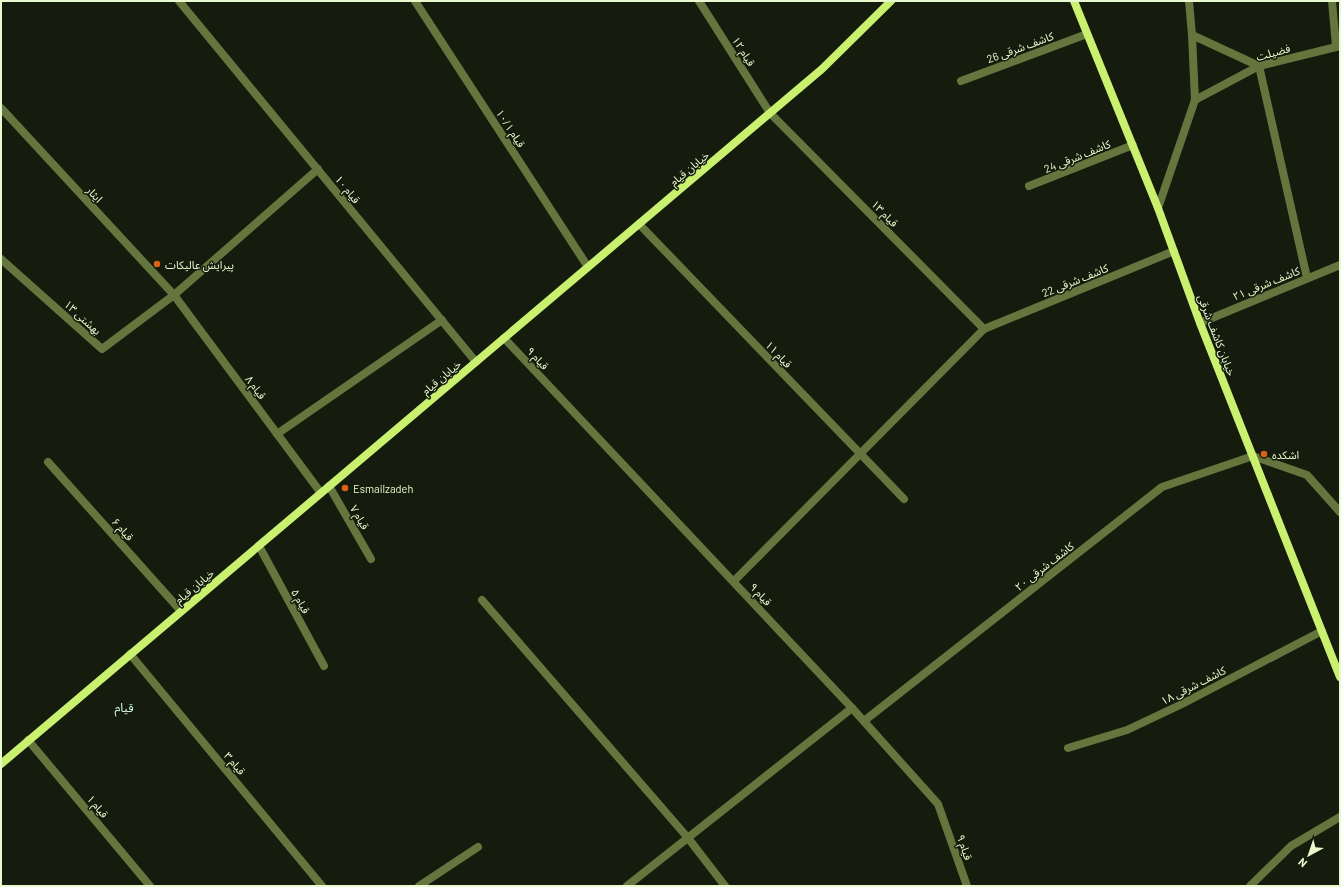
<svg xmlns="http://www.w3.org/2000/svg" width="1341" height="887" font-family="Barlow,'Noto Sans Arabic',sans-serif">
<style>
.lines{fill:none;stroke-linecap:round;stroke-linejoin:round}
.lane{stroke:#64763d;stroke-width:8}
.street{stroke:#64763d;stroke-width:8}
.secondary{stroke:#c9f06e;stroke-width:8}
.poi-dot{fill:#dd6217;stroke:#151c0d;stroke-width:1.5}
.labels{text-anchor:middle;dominant-baseline:central;stroke-width:3;stroke-linejoin:round;paint-order:stroke}
.street-label{font-size:11px;fill:#e8face;stroke:#151c0d}
.poi-label{font-size:11px;fill:#e8face;stroke:#151c0d;text-anchor:start}
.neighbourhood-label{font-size:12px;fill:#cffaeb;stroke:#151c0d}
</style>
<rect width="100%" height="100%" fill="#151c0d"/>
<g class="lines">
<g class="lane">
<path d="M1332 1 1336 46"/>
<path d="M1259 66 1307 278"/>
<path d="M961 81 1087 34"/>
<path d="M770 113 984 329"/>
<path d="M1029 186 1133 145"/>
<path d="M639 224 904 499"/>
<path d="M1 259 102 349 174 295 318 169"/>
<path d="M277 434 442 320"/>
<path d="M1253 456 1307 475 1340 512"/>
<path d="M48 462 181 611"/>
<path d="M329 486 371 559"/>
<path d="M259 546 324 666"/>
<path d="M482 600 688 838 725 886"/>
<path d="M28 740 150 886"/>
<path d="M1068 748 1127 730 1182 704 1322 631"/>
<path d="M419 886 478 847"/>
</g>
<g class="street">
<path d="M179 1 476 362"/>
<path d="M415 1 588 267"/>
<path d="M699 1 770 113"/>
<path d="M1192 35 1259 66"/>
<path d="M1195 100 1259 66 1340 46"/>
<path d="M1 108 174 295 321 493"/>
<path d="M1158 208 1195 100 1192 35 1189 1"/>
<path d="M1200 323 1340 265"/>
<path d="M504 338 852 708 938 804 967 886"/>
<path d="M734 581 984 329 1174 251"/>
<path d="M130 654 322 886"/>
<path d="M864 721 1162 487 1253 456"/>
<path d="M627 886 852 708"/>
<path d="M1250 886 1291 846 1340 817"/>
</g>
<g class="secondary">
<path d="M1074 1 1158 208 1200 323 1340 677"/>
<path d="M1 764 822 69 891 1"/>
</g>
</g>
<g class="poi-dot">
<circle cx="157" cy="264" r="4"/>
<circle cx="1264" cy="454" r="4"/>
<circle cx="345" cy="488" r="4"/>
</g>
<g class="labels">
<g class="street-label">
<text transform="translate(1020 47) rotate(-20)">کاشف شرقی 26</text>
<text transform="translate(744 51) rotate(58)">قیام ۱۲</text>
<text transform="translate(1273 52) rotate(-16)">فضیلت</text>
<text transform="translate(511 128) rotate(57)">قیام ۱۰/۱</text>
<text transform="translate(1077 156) rotate(-22)">کاشف شرقی 24</text>
<text transform="translate(689 168) rotate(-40)">خیابان قیام</text>
<text transform="translate(348 189) rotate(51)">قیام ۱۰</text>
<text transform="translate(95 194) rotate(47)">ایثار</text>
<text transform="translate(885 213) rotate(45)">قیام ۱۳</text>
<text transform="translate(1075 280) rotate(-22)">کاشف شرقی 22</text>
<text transform="translate(1266 283) rotate(-22)">کاشف شرقی ۲۱</text>
<text transform="translate(83 317) rotate(42)">بهشتی ۱۳</text>
<text transform="translate(1217 335) rotate(69)">خیابان کاشف شرقی</text>
<text transform="translate(779 354) rotate(46)">قیام ۱۱</text>
<text transform="translate(538 358) rotate(47)">قیام ۹</text>
<text transform="translate(441 377) rotate(-40)">خیابان قیام</text>
<text transform="translate(256 387) rotate(53)">قیام ۸</text>
<text transform="translate(360 517) rotate(60)">قیام ۷</text>
<text transform="translate(123 529) rotate(48)">قیام ۶</text>
<text transform="translate(1044 566) rotate(-38)">کاشف شرقی ۲۰</text>
<text transform="translate(194 586) rotate(-40)">خیابان قیام</text>
<text transform="translate(761 594) rotate(47)">قیام ۹</text>
<text transform="translate(301 601) rotate(61)">قیام ۵</text>
<text transform="translate(1193 685) rotate(-27)">کاشف شرقی ۱۸</text>
<text transform="translate(235 763) rotate(50)">قیام ۳</text>
<text transform="translate(98 806) rotate(50)">قیام ۱</text>
<text transform="translate(965 847) rotate(71)">قیام ۹</text>
</g>
<g class="poi-label">
<text x="165" y="264">پیرایش عالیکات</text>
<text x="1272" y="454">اشکده</text>
<text x="353" y="488">Esmailzadeh</text>
</g>
<g class="neighbourhood-label">
<text x="124" y="707">قیام</text>
</g>
</g>
<rect width="1341" height="887" fill="none" stroke="#e8face" stroke-width="4"/>
<g transform="translate(1309 855) rotate(220)" stroke="#151c0d" stroke-width="3" paint-order="stroke">
<path d="M0-3L7 15L0 10L-7 15Z" fill="#e8face"/>
<text y="-6" font-size="11" font-weight="bold" text-anchor="middle" fill="#e8face">N</text>
</g>
</svg>
